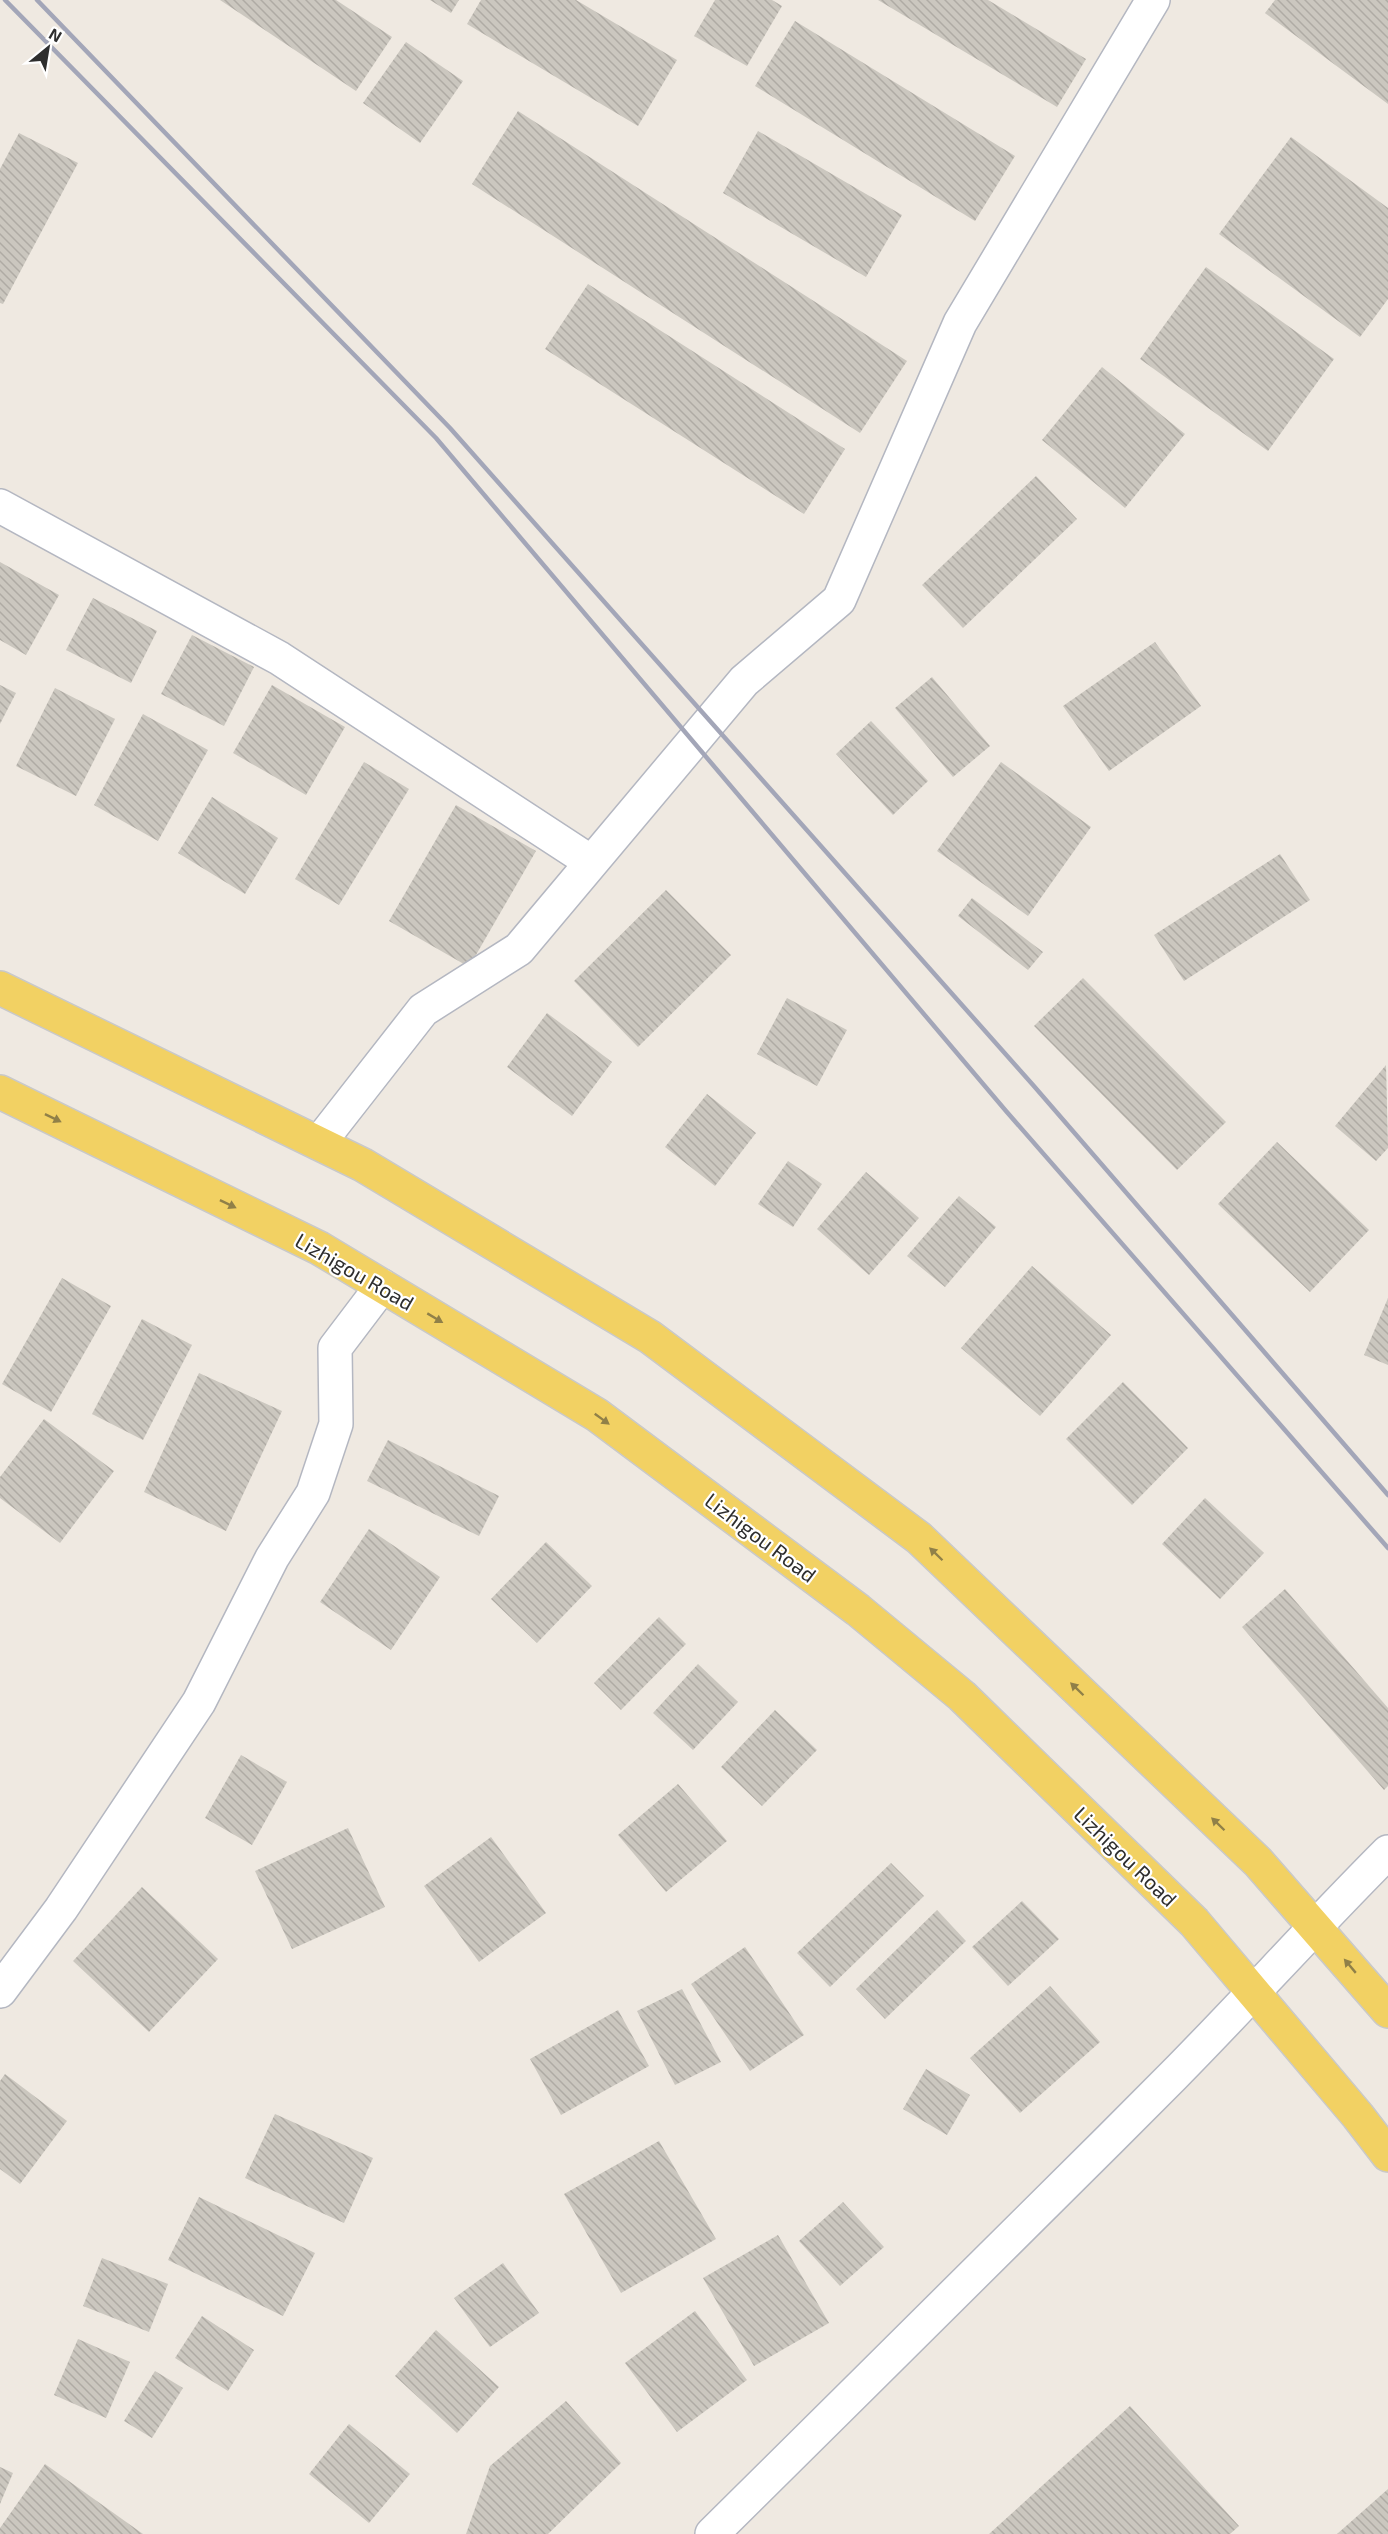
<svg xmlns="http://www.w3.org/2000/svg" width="1388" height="2534" font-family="'Exo 2',sans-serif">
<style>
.building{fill:url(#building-back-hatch)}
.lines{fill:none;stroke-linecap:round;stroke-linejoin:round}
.minor-casing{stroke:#b4b7c1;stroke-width:36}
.major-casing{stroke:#c9c9c9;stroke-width:36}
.minor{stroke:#fff;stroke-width:33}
.major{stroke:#f2d163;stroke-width:33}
.rail{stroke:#a3a6b8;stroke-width:4.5}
.oneway{fill:#908048}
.labels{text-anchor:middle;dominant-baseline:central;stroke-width:4.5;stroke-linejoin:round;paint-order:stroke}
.street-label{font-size:21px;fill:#2e2e2e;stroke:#fff}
</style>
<defs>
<pattern id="building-back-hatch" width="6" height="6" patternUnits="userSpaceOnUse" patternTransform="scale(1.5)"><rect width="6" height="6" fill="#cbc7bf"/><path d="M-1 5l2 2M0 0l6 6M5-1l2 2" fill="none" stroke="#afaba4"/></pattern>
</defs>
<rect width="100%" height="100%" fill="#efe9e1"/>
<g class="building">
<path d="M220 0H336L392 37 356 91Z"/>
<path d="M430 0H459L451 13Z"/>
<path d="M481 0H576L677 60 638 126 467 24Z"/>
<path d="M715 0H772L782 6 747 66 694 36Z"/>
<path d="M878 0H988L1086 59 1057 107Z"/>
<path d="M1275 0H1388V104L1265 13Z"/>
<path d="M795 21 1015 156 975 221 755 86Z"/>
<path d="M406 42 463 81 420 143 363 103Z"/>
<path d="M518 111 907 361 860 433 472 184Z"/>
<path d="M758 131 902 215 866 277 723 193Z"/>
<path d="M19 133 78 163 3 304 0 303V169Z"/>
<path d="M1291 137 1388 208V299L1360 337 1219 234Z"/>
<path d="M1206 267 1334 359 1268 451 1140 359Z"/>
<path d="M588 284 845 449 804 514 545 349Z"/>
<path d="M1102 367 1185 434 1125 508 1042 440Z"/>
<path d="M1036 476 1077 519 963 628 922 585Z"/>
<path d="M0 562 59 595 26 655 0 640Z"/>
<path d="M93 598 157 631 131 683 66 650Z"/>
<path d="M192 635 254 667 224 726 161 694Z"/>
<path d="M1155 642 1201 706 1109 771 1063 706Z"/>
<path d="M932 677 990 746 953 777 895 708Z"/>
<path d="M0 685 16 693 0 724Z"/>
<path d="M272 685 345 727 306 795 233 753Z"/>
<path d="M55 688 115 719 76 796 16 766Z"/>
<path d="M143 714 208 750 158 841 94 805Z"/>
<path d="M871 721 928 781 893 815 836 754Z"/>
<path d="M364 762 409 789 339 905 295 879Z"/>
<path d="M1001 762 1091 827 1028 916 937 851Z"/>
<path d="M212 797 278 838 245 894 178 853Z"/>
<path d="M456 805 536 851 469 967 389 921Z"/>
<path d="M1280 854 1310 900 1184 981 1154 935Z"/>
<path d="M666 890 731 955 638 1047 574 981Z"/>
<path d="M972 898 1043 952 1028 970 958 916Z"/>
<path d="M1083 978 1226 1122 1177 1170 1034 1026Z"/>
<path d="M787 998 847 1030 817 1086 757 1054Z"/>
<path d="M547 1013 612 1062 572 1116 507 1067Z"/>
<path d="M1386 1065 1388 1148 1376 1161 1335 1126Z"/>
<path d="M707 1094 756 1133 715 1186 665 1147Z"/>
<path d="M1277 1142 1369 1230 1310 1292 1218 1204Z"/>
<path d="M788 1161 822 1184 793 1227 758 1204Z"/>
<path d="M866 1172 919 1218 869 1275 817 1229Z"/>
<path d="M959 1196 996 1227 945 1287 907 1256Z"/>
<path d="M1032 1266 1111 1335 1040 1416 961 1348Z"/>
<path d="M62 1278 111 1306 51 1412 2 1384Z"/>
<path d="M1388 1298V1365L1364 1355Z"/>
<path d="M142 1319 192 1345 143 1440 92 1414Z"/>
<path d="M199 1373 282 1411 226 1531 144 1492Z"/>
<path d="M1123 1382 1188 1448 1132 1505 1066 1439Z"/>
<path d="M44 1419 114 1471 60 1543 0 1498V1477Z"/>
<path d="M388 1440 499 1496 479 1536 367 1481Z"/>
<path d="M1205 1498 1264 1553 1220 1599 1162 1544Z"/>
<path d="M369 1529 440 1577 391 1650 320 1602Z"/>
<path d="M546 1542 592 1586 537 1643 491 1599Z"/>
<path d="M1285 1589 1388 1708V1786L1384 1790 1242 1627Z"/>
<path d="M659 1617 686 1644 621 1710 594 1683Z"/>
<path d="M698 1664 738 1702 693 1750 653 1713Z"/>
<path d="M775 1710 817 1750 762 1806 721 1767Z"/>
<path d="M241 1755 287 1782 252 1845 205 1818Z"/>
<path d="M678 1784 727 1841 666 1892 618 1835Z"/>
<path d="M348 1828 385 1907 292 1949 255 1871Z"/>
<path d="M491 1837 546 1913 479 1962 424 1886Z"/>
<path d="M891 1863 924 1896 830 1987 797 1953Z"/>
<path d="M142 1887 218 1959 149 2032 73 1961Z"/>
<path d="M1022 1901 1059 1939 1008 1986 972 1947Z"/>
<path d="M937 1910 966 1941 885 2019 856 1989Z"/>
<path d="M745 1947 804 2035 750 2071 691 1984Z"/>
<path d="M1050 1986 1100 2042 1020 2113 970 2058Z"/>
<path d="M682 1989 721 2062 675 2085 637 2011Z"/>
<path d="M618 2010 649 2066 561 2115 530 2059Z"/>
<path d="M926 2069 970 2095 947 2135 903 2109Z"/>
<path d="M5 2074 67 2121 20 2184 0 2169V2081Z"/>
<path d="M275 2114 373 2158 344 2223 245 2178Z"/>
<path d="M659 2141 716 2239 621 2293 564 2194Z"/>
<path d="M199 2197 315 2253 283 2316 168 2260Z"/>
<path d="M843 2202 884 2247 840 2286 799 2241Z"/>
<path d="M778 2235 829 2323 754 2366 703 2278Z"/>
<path d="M102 2258 168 2284 149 2332 83 2306Z"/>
<path d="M503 2263 539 2313 490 2347 454 2298Z"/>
<path d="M695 2311 747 2380 677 2432 625 2363Z"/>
<path d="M202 2316 254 2350 228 2391 175 2358Z"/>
<path d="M436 2330 499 2387 457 2433 395 2376Z"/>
<path d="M78 2339 130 2362 106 2418 54 2395Z"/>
<path d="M155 2371 183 2388 152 2438 124 2421Z"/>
<path d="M566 2401 621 2463 548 2534H466L490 2466Z"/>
<path d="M1130 2406 1239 2526 1230 2534H989Z"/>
<path d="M349 2424 410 2474 369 2523 309 2474Z"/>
<path d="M45 2464 143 2534H0V2528Z"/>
<path d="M0 2467 13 2473 0 2504Z"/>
<path d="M1388 2489V2534H1337Z"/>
</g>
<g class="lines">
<defs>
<g id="minor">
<path d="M0 506 279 658 591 862"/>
<path d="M319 1143 423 1010 519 949 744 681 839 600 960 323 1153 0"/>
<path d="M0 1991 61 1909 199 1702 272 1558 313 1493 336 1424 335 1348 382 1286"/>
<path d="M712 2534C866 2381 1021 2229 1174 2075 1246 2002 1315 1925 1388 1852"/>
</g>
<g id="major">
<path d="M0 988 363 1165 650 1337 919 1538 1258 1862 1388 2011"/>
<path d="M0 1092 319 1248 597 1415 858 1610 962 1696 1194 1922 1358 2116 1388 2155"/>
</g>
</defs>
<use href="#minor" class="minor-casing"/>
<use href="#major" class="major-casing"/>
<use href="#minor" class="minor"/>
<use href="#major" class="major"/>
<g class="rail">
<path d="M5 0 436 438 1006 1111 1388 1548"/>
<path d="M37 0 450 428 1033 1085 1388 1495"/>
</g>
</g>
<defs><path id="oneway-solid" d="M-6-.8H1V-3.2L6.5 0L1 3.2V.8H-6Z" transform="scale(1.5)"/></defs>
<g class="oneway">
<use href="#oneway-solid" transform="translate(53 1118) rotate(26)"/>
<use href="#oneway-solid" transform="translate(228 1204) rotate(26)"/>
<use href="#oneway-solid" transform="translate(435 1318) rotate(31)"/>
<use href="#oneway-solid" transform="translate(602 1419) rotate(36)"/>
<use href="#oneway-solid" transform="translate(936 1554) rotate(-136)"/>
<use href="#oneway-solid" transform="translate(1077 1689) rotate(-136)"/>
<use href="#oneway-solid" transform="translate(1218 1824) rotate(-136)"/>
<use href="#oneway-solid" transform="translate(1350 1966) rotate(-130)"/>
</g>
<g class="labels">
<g class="street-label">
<text transform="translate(355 1271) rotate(30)">Lizhigou Road</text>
<text transform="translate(761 1537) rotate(37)">Lizhigou Road</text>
<text transform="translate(1126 1856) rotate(44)">Lizhigou Road</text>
</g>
</g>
<g transform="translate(48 48) rotate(30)" stroke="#ffffff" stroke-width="4.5" paint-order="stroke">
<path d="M0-4.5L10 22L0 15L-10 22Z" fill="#2e2e2e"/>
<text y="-9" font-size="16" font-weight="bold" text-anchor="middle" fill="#2e2e2e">N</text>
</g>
</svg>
